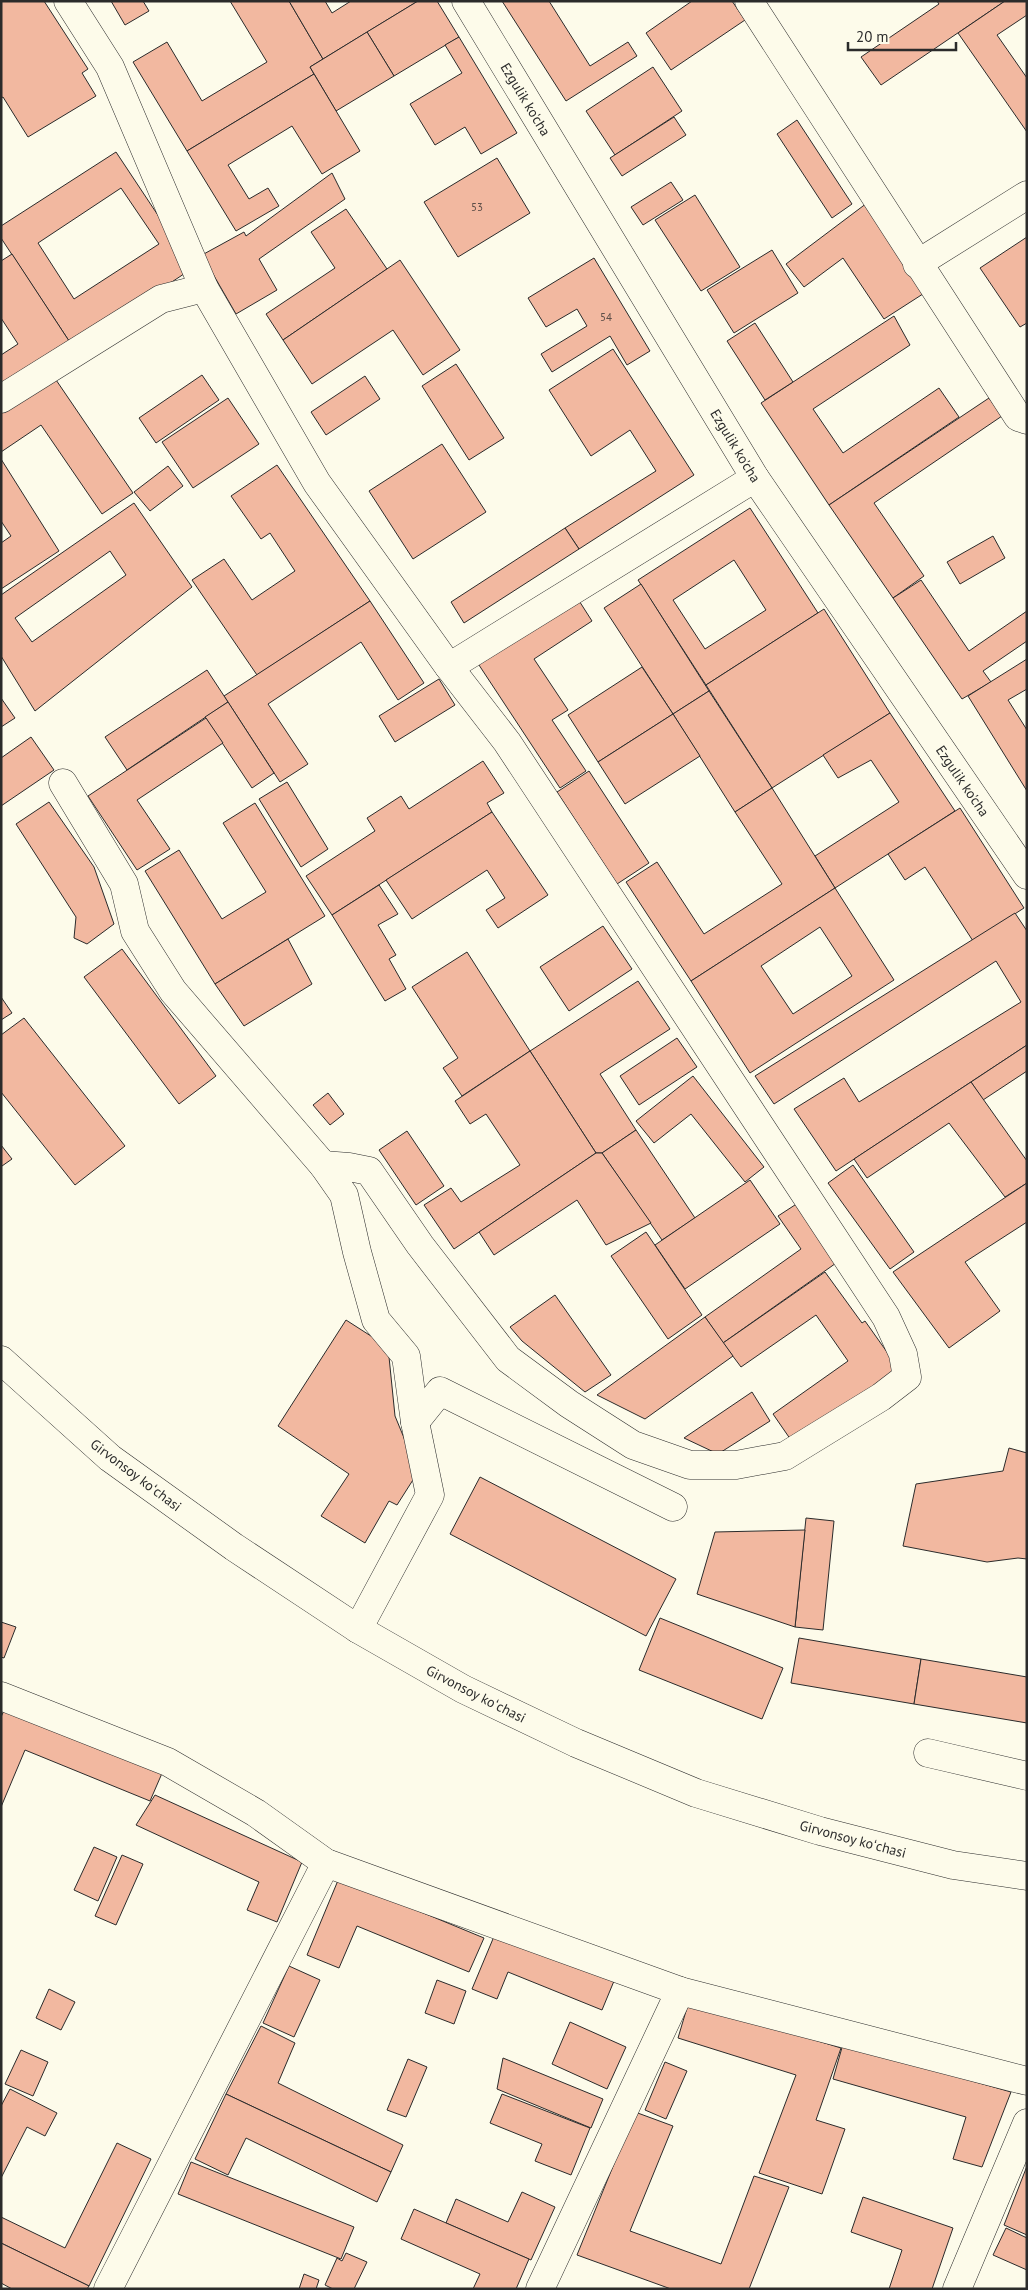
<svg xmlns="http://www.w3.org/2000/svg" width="1028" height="2290" font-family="'PT Sans',sans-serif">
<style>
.building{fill:#f2b8a0;stroke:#2b2b2b;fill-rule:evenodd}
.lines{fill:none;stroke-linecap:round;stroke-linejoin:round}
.minor-casing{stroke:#2b2b2b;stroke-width:29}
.major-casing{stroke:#2b2b2b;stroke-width:29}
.minor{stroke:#fdfbea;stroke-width:28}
.major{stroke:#fdfbea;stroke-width:28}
.labels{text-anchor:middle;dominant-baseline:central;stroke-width:4;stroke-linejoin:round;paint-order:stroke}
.number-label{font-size:11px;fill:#5d4e48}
.street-label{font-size:14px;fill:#2b2b2b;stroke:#fdfbea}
</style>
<rect width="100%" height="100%" fill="#fdfbea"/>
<g class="building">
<path d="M1 1H44L88 69 82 73 96 96 28 137 3 97 1 98Z"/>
<path d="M111 1H143L149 11 125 25Z"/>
<path d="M230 1H289L323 59 310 67 314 74 187 151 133 62 167 42 202 101 267 62Z"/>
<path d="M289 1H325L332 13 351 1H418L323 59Z"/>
<path d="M418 1H437L459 37 394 76 367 32Z"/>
<path d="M502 1H549L590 66 628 42 637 56 566 101Z"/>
<path d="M692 1H732L745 20 671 70 646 33Z"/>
<path d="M937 1H1005L881 85 861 57 939 4Z"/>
<path d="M1005 1H1027V15L997 35 1027 78V132L958 33Z"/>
<path d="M367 32 394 76 336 111 310 67Z"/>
<path d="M459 37 517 133 481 154 465 127 435 145 410 104 462 73 445 45Z"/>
<path d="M653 67 682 111 615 155 586 111Z"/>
<path d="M314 74 360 151 322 174 292 126 228 165 249 199 268 188 279 206 236 231 187 151Z"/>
<path d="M674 117 686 135 622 176 610 158Z"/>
<path d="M797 120 852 204 832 218 777 134Z"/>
<path d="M116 152 193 268 73 347 1 238V226ZM121 188 159 244 74 299 38 243Z"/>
<path d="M497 158 530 213 458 257 424 202Z"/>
<path d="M332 173 345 199 259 259 277 290 236 314 202 255 244 232 246 236Z"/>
<path d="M671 182 683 200 643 225 631 207Z"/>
<path d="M695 195 740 267 701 291 655 220Z"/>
<path d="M867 203 926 292 884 319 843 258 804 287 786 264Z"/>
<path d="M346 209 387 269 283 340 266 314 335 268 311 232Z"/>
<path d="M1027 237V323L1020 327 980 268Z"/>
<path d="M772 250 798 293 734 333 707 290Z"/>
<path d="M12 254 73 347 1 394V355L18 344 1 318V261Z"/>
<path d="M594 258 650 351 627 365 610 336 552 372 541 354 587 326 577 309 546 327 528 298Z"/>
<path d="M400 260 460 350 423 375 393 330 312 384 283 340Z"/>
<path d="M894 316 910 345 813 409 843 453 939 388 959 417 829 505 761 403Z"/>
<path d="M755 323 793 382 765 400 727 341Z"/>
<path d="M613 349 694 475 579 549 565 528 656 471 630 430 591 456 549 390Z"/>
<path d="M456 364 504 438 469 460 422 386Z"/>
<path d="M52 374 133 493 102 514 41 425 1 452V408Z"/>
<path d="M202 375 219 400 156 443 139 418Z"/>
<path d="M365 376 380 399 326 435 311 412Z"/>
<path d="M228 398 259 444 193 488 162 442Z"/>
<path d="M989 398 1002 416 874 503 924 576 893 598 829 505Z"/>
<path d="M442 444 486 512 413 559 369 491Z"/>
<path d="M1 459 59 551 1 589V543L11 536 1 521Z"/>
<path d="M277 465 370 601 257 675 192 580 224 559 252 600 295 571 270 533 261 539 231 496Z"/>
<path d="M168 466 183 486 150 511 134 492Z"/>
<path d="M134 503 192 587 35 711 1 656V595ZM110 551 126 575 32 642 15 618Z"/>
<path d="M750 508 818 613 706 685 638 580ZM734 560 766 610 705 649 673 600Z"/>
<path d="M565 528 579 549 464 623 451 602Z"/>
<path d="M993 536 1005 558 960 584 947 562Z"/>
<path d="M921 580 969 651 1027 611V641L983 671 991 682 962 699 893 598Z"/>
<path d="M641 584 709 691 673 714 604 608Z"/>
<path d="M576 596 592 621 534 659 568 710 552 720 586 771 560 788 477 662Z"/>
<path d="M370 601 424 683 398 700 361 642 268 704 308 764 280 782 224 696Z"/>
<path d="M824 609 890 713 772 788 706 685Z"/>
<path d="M1027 659V689L1008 700 1027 730V791L968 696Z"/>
<path d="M642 667 673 714 598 762 568 715Z"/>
<path d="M207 670 228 702 127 770 105 737Z"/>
<path d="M439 679 455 705 395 742 379 716Z"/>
<path d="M709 691 772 788 735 812 673 714Z"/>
<path d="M1 698 15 718 1 727Z"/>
<path d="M228 702 274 773 252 788 205 717Z"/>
<path d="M890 713 955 811 835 888 815 856 899 802 871 760 838 778 823 755Z"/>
<path d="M673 714 700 756 625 804 598 762Z"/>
<path d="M206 718 223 743 137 800 170 849 137 870 88 796Z"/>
<path d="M31 737 54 770 1 806V758Z"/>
<path d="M483 761 504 793 487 803 492 812 332 915 306 876 375 831 367 818 401 796 409 809Z"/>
<path d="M589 771 649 863 617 884 557 792Z"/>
<path d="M287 782 328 849 301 867 259 799Z"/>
<path d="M772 788 835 888 691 981 626 882 657 862 704 934 782 884 735 812Z"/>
<path d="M49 802 94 867 114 924 87 944 74 938 76 917 16 824Z"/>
<path d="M255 803 325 916 215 984 145 871 179 850 222 919 266 892 223 823Z"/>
<path d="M960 808 1024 908 973 941 925 867 905 880 888 854Z"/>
<path d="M492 812 548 895 498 928 486 910 505 898 487 870 412 919 386 880Z"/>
<path d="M379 885 398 914 378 925 396 955 389 959 406 989 385 1001 332 915Z"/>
<path d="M835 888 894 980 750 1073 691 981ZM820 927 852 976 793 1014 761 966Z"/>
<path d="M1015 913 1027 931V1045L836 1171 794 1109 844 1078 859 1102 1021 1002 996 961 774 1104 755 1076Z"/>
<path d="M603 926 632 969 569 1011 540 967Z"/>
<path d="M288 939 312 984 244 1026 215 984Z"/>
<path d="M122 949 216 1076 179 1104 84 977Z"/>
<path d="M467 952 530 1051 462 1096 443 1068 458 1058 412 987Z"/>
<path d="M638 981 670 1029 600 1074 636 1130 602 1153H596L530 1051Z"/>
<path d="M1 997 12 1013 1 1020Z"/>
<path d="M24 1018 125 1146 75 1185 1 1092V1035Z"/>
<path d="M677 1038 697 1067 639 1105 620 1076Z"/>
<path d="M1027 1045V1071L983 1100 971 1082Z"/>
<path d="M530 1051 596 1153 454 1249 424 1205 451 1188 461 1202 520 1165 486 1114 470 1124 455 1101Z"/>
<path d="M693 1076 764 1167 745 1182 691 1114 654 1143 636 1121Z"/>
<path d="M971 1082 1027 1161V1183L1005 1197 949 1123 867 1178 854 1159Z"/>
<path d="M328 1093 344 1114 330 1125 313 1105Z"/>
<path d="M636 1130 695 1218 662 1240 602 1153Z"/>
<path d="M407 1131 444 1186 416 1205 379 1150Z"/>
<path d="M1 1145 12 1159 2 1166 1 1165Z"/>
<path d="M596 1153H602L651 1223 606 1245 577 1200 494 1255 479 1232Z"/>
<path d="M853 1165 914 1252 890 1269 828 1183Z"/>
<path d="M750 1180 780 1224 685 1289 655 1245Z"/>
<path d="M1027 1183V1222L965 1262 1000 1311 949 1348 893 1272Z"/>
<path d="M798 1203 839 1261 723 1343 705 1317 801 1249 778 1216Z"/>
<path d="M646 1232 702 1315 668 1339 611 1256Z"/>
<path d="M825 1272 862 1323 865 1321 899 1369 793 1443 773 1414 848 1361 816 1315 741 1367 723 1343Z"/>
<path d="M555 1295 611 1375 585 1392 522 1341 510 1327Z"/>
<path d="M705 1317 733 1356 645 1419 597 1395Z"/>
<path d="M346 1320 388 1347 395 1416 418 1472 397 1505 389 1501 365 1543 321 1516 349 1474 278 1426Z"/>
<path d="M752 1392 770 1421 718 1454 684 1438Z"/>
<path d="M1009 1448 1027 1453V1559L1018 1558 987 1562 903 1546 916 1484 1003 1471Z"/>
<path d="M480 1477 676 1579 646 1636 450 1534Z"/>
<path d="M806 1518 834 1521 823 1630 795 1627Z"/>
<path d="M805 1530 795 1627 697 1594 715 1532Z"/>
<path d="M660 1618 783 1668 762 1719 639 1670Z"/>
<path d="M1 1622 16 1627 4 1658 1 1657Z"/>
<path d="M799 1638 921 1659 914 1704 791 1683Z"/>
<path d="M921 1659 1027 1677V1723L914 1704Z"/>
<path d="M6 1706 163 1771 150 1801 25 1750 1 1807V1717Z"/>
<path d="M155 1795 302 1862 277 1922 247 1910 259 1882 136 1825Z"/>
<path d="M94 1847 117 1857 98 1901 74 1890Z"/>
<path d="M122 1855 143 1864 116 1925 95 1916Z"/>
<path d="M339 1878 484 1938 469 1972 357 1926 339 1968 307 1955Z"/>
<path d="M495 1934 614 1981 602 2010 508 1972 497 1999 472 1989Z"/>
<path d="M289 1966 320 1980 294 2037 263 2023Z"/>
<path d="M437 1980 466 1991 454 2024 425 2013Z"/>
<path d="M49 1989 75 2002 61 2030 36 2018Z"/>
<path d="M689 2001 841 2048 816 2120 845 2129 822 2194 759 2173 796 2075 678 2038Z"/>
<path d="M570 2022 626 2047 607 2089 552 2064Z"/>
<path d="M261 2026 295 2043 278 2083 403 2145 391 2172 226 2094Z"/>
<path d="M843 2044 1011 2092 982 2167 953 2159 966 2117 833 2079Z"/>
<path d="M21 2050 48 2062 33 2096 5 2084Z"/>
<path d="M503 2058 603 2099 591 2128 497 2089Z"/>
<path d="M408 2059 427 2067 406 2117 387 2110Z"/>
<path d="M665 2062 687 2071 666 2119 645 2110Z"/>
<path d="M10 2089 57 2113 45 2136 27 2127 1 2178V2106Z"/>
<path d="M226 2094 391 2172 377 2202 246 2138 228 2175 195 2159Z"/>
<path d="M502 2094 590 2128 571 2175 535 2161 542 2144 490 2123Z"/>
<path d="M635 2112 673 2126 630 2231 721 2264 754 2176 789 2187 749 2289H671L577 2255Z"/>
<path d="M117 2143 151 2159 89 2286 1 2243V2217L65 2248Z"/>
<path d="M191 2162 354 2227 341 2259 178 2194Z"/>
<path d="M1027 2166V2235L1004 2225Z"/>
<path d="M522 2192 555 2207 531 2260 446 2223 456 2199 508 2222Z"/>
<path d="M863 2197 953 2228 932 2289H889L902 2250 851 2232Z"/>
<path d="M414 2209 529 2259 516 2289H473L480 2274 401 2239Z"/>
<path d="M1006 2228 1027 2238V2270L993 2255Z"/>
<path d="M1 2243 89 2286 87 2289H12L1 2283Z"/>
<path d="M346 2253 367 2262 354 2289H333L325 2285 337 2258 342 2261Z"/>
<path d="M304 2274 319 2280 316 2289H299Z"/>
</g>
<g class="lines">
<defs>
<g id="minor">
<path d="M68 1 110 67 204 288 317 483 449 667 507 742 886 1317 903 1354 907 1377 881 1397 785 1456 736 1465H690L633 1445 569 1404 508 1359 420 1245 369 1171 349 1167 323 1165 344 1195 357 1252 376 1320 406 1356 415 1422 430 1495 358 1629"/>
<path id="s1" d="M466 1 755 478 1027 875"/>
<path d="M749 1 1018 417 1027 420"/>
<path d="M917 264 1027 195"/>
<path d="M1 399 161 299 204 288"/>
<path d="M449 667 755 478"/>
<path d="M63 783 124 884 135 931 173 991 323 1165"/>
<path d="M415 1422 440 1391 673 1507"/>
<path d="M1 1696 168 1762 256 1813 326 1863 680 1991 1027 2081"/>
<path d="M928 1753 1027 1776"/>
<path d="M108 2289 326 1863"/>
<path d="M540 2289 680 1991"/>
<path d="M957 2289 1027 2123"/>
</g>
<path id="major" d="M1 1360 110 1458 234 1547 358 1629 463 1689 576 1743 696 1793 820 1831 953 1865 1027 1876"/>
</defs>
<use href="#minor" class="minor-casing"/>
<use href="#major" class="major-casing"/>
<use href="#minor" class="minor"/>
<use href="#major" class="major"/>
</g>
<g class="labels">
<g class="number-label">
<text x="477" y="207">53</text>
<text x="606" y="317">54</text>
</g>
<g class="street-label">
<text stroke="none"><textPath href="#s1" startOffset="115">Ezgulik ko'cha</textPath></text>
<text stroke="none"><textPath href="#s1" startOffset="520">Ezgulik ko'cha</textPath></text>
<text stroke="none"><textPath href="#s1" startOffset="925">Ezgulik ko'cha</textPath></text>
<text transform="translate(136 1475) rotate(37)">Girvonsoy koʻchasi</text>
<text transform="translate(476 1694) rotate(27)">Girvonsoy koʻchasi</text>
<text transform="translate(853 1839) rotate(15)">Girvonsoy koʻchasi</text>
</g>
</g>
<rect width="1028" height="2290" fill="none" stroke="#2b2b2b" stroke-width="5"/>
<path d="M848 42v8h108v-8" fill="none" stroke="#2b2b2b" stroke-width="2.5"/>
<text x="856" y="42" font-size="15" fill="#2b2b2b" stroke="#fdfbea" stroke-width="4" paint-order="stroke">20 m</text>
</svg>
